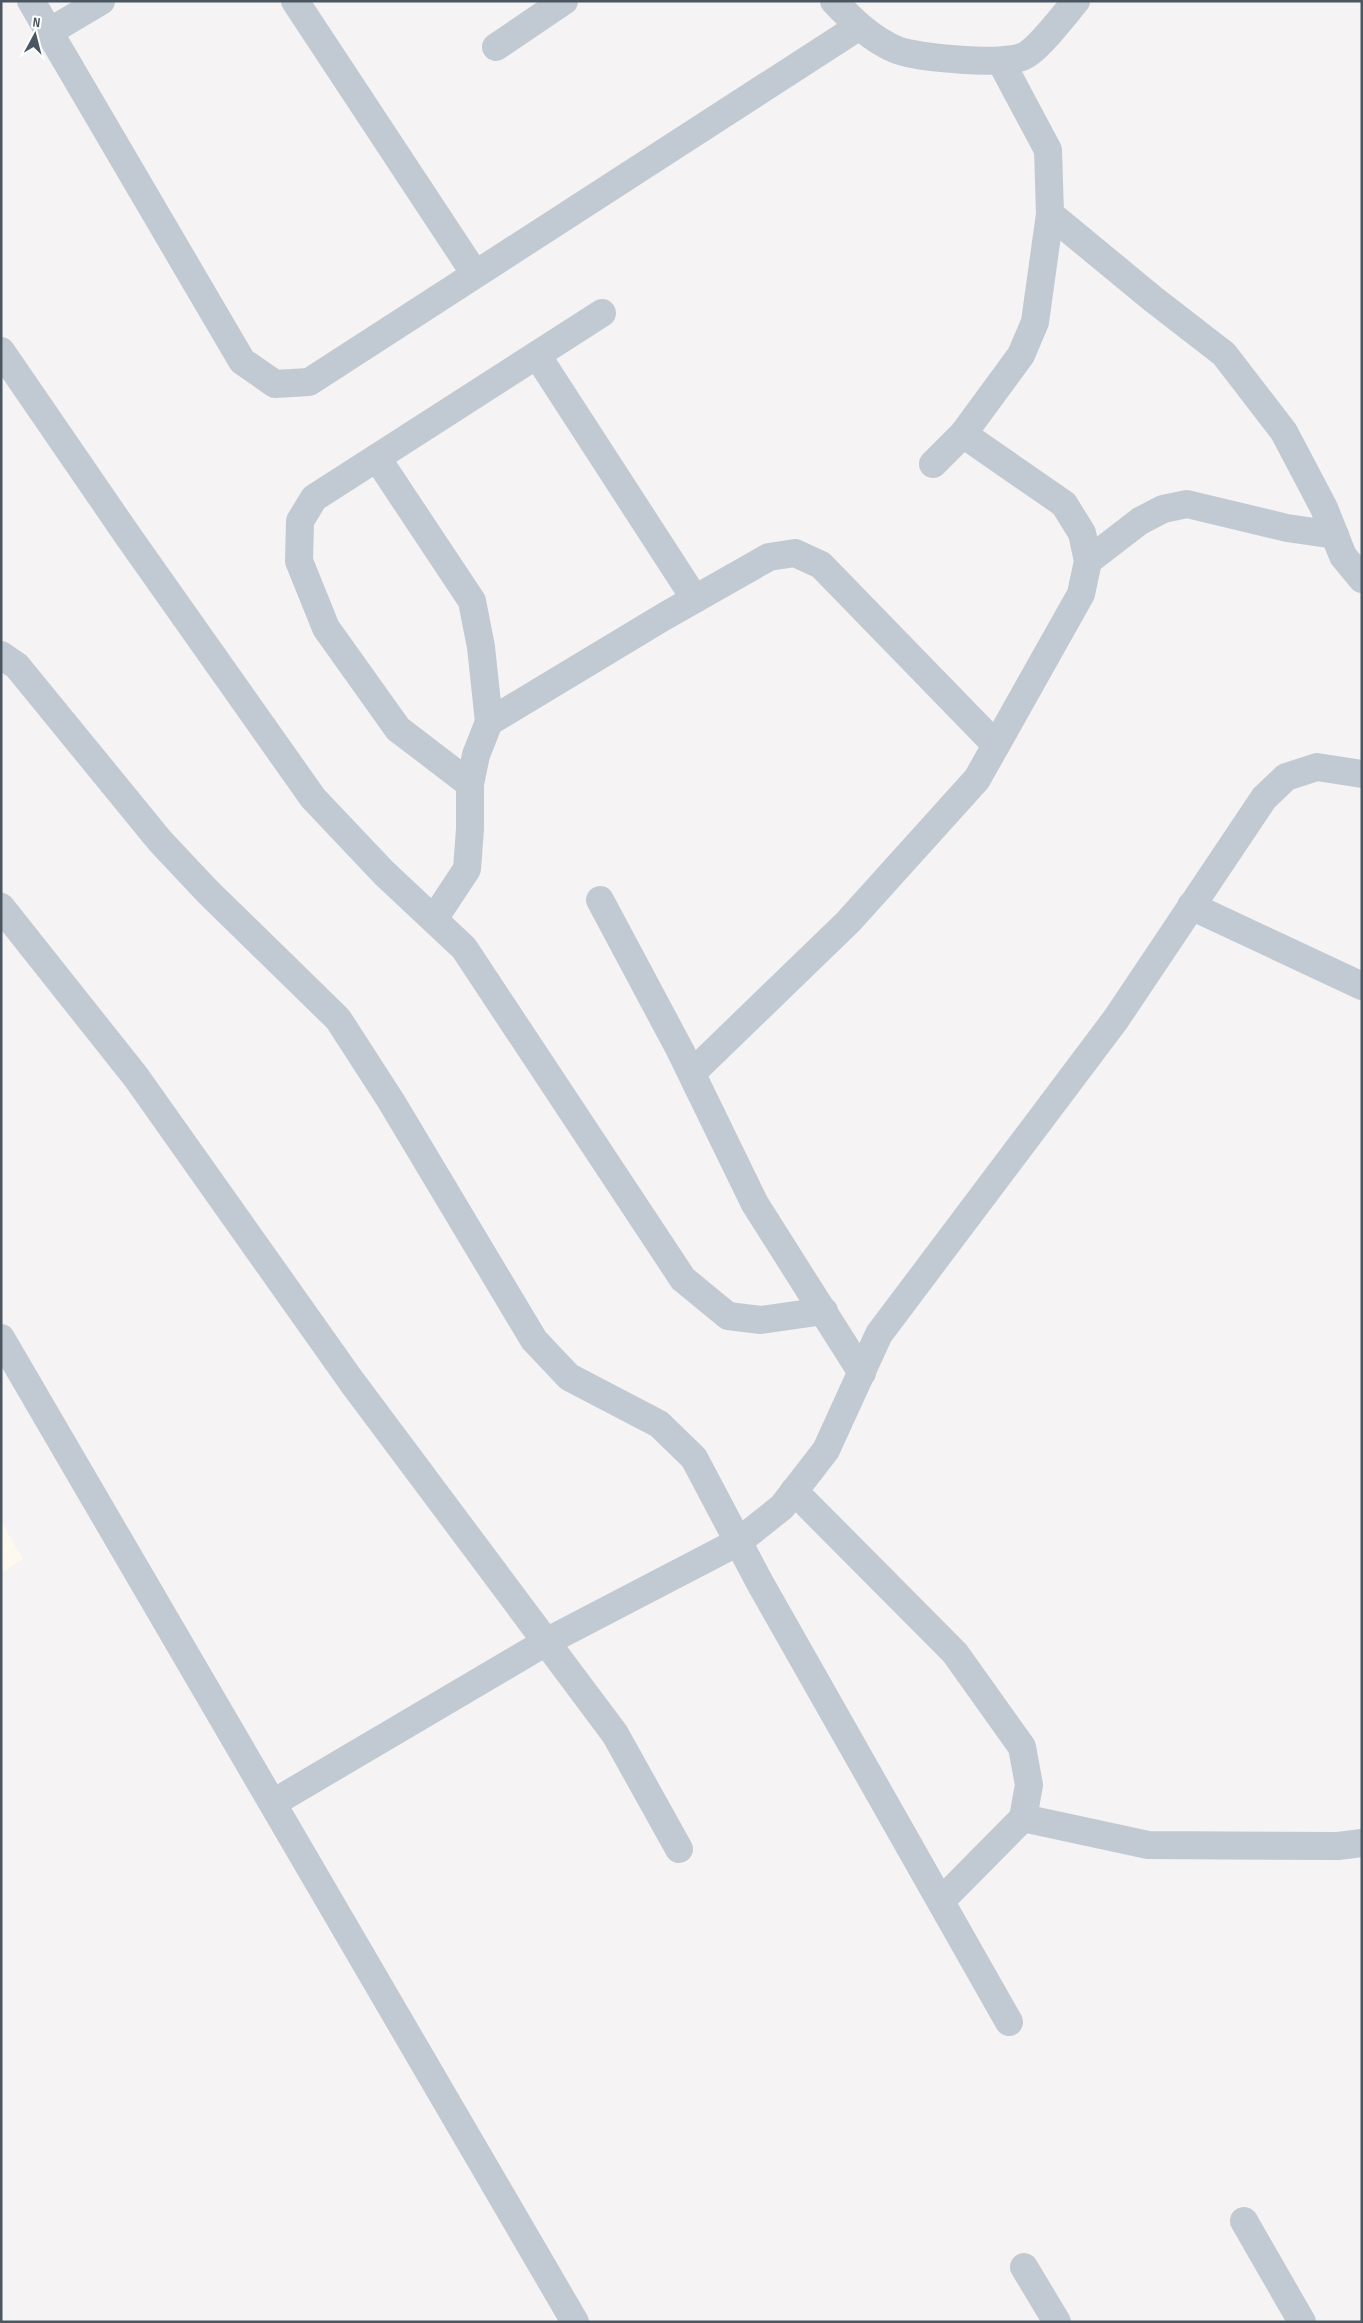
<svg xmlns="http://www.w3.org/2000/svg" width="1363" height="2323" font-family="'Sofia Sans Condensed',sans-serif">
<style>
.commercial{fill:#fdf9ef}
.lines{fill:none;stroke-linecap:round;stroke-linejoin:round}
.minor{stroke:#c1cad2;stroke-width:28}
.tertiary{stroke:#c1cad2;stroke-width:28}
</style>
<rect width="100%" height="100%" fill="#f5f3f3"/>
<path class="commercial" d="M1 1521 23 1559 1 1573Z"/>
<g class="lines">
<g class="minor">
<path d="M31 1 242 361 275 384 309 382 858 27"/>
<path d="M295 1 475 274"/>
<path d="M834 1C852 20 872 40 897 50 918 58 1005 66 1024 56 1038 50 1065 14 1076 1"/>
<path d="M49 32 101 1"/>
<path d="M496 47 564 1"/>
<path d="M1050 214 1153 299 1224 354 1284 432 1324 508 1343 556 1362 579"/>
<path d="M1 351 128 536 313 798 384 873 464 948 683 1279 728 1316 761 1320 824 1311"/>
<path d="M537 355 695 599"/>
<path d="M377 458 472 601 481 647 489 722"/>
<path d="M933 464 963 434 1021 355 1035 322 1050 214 1048 150 1001 62"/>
<path d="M1088 561 1140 521 1163 509 1187 504 1287 528 1335 535"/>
<path d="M1 655 17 666 160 841 208 892 338 1019 391 1101 534 1340 569 1377 659 1424 694 1458 760 1583 1009 2022"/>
<path d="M470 784 398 729 326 628 299 561 300 521 314 498 602 313"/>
<path d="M600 900 680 1050 755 1204 862 1373"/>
<path d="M1191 906 1362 986"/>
<path d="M1 907 136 1077 352 1382 615 1734 679 1849"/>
<path d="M434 919 467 869 470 829V784L476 755 489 722 665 616 769 557 795 553 821 565 996 745"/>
<path d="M692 1073 848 922 977 779 1081 594 1088 561 1082 533 1064 504 963 434"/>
<path d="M794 1491 955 1653 1022 1747 1029 1785 1023 1818 941 1901"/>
<path d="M273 1803 546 1642 738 1542 782 1507 826 1450 879 1334 1116 1019 1264 798 1286 777 1317 767 1362 774"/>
<path d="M1023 1818 1148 1845 1338 1846 1362 1843"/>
<path d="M1244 2221 1302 2322"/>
<path d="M1024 2267 1057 2322"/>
</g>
<path class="tertiary" d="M1 1338 575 2322"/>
</g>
<rect width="1363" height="2323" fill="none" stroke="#4a5661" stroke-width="5"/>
<g transform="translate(35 35) rotate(7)" stroke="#ffffff" stroke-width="4" paint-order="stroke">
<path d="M0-4L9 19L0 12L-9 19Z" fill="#4a5661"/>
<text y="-8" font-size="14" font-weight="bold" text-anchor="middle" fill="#4a5661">N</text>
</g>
</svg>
